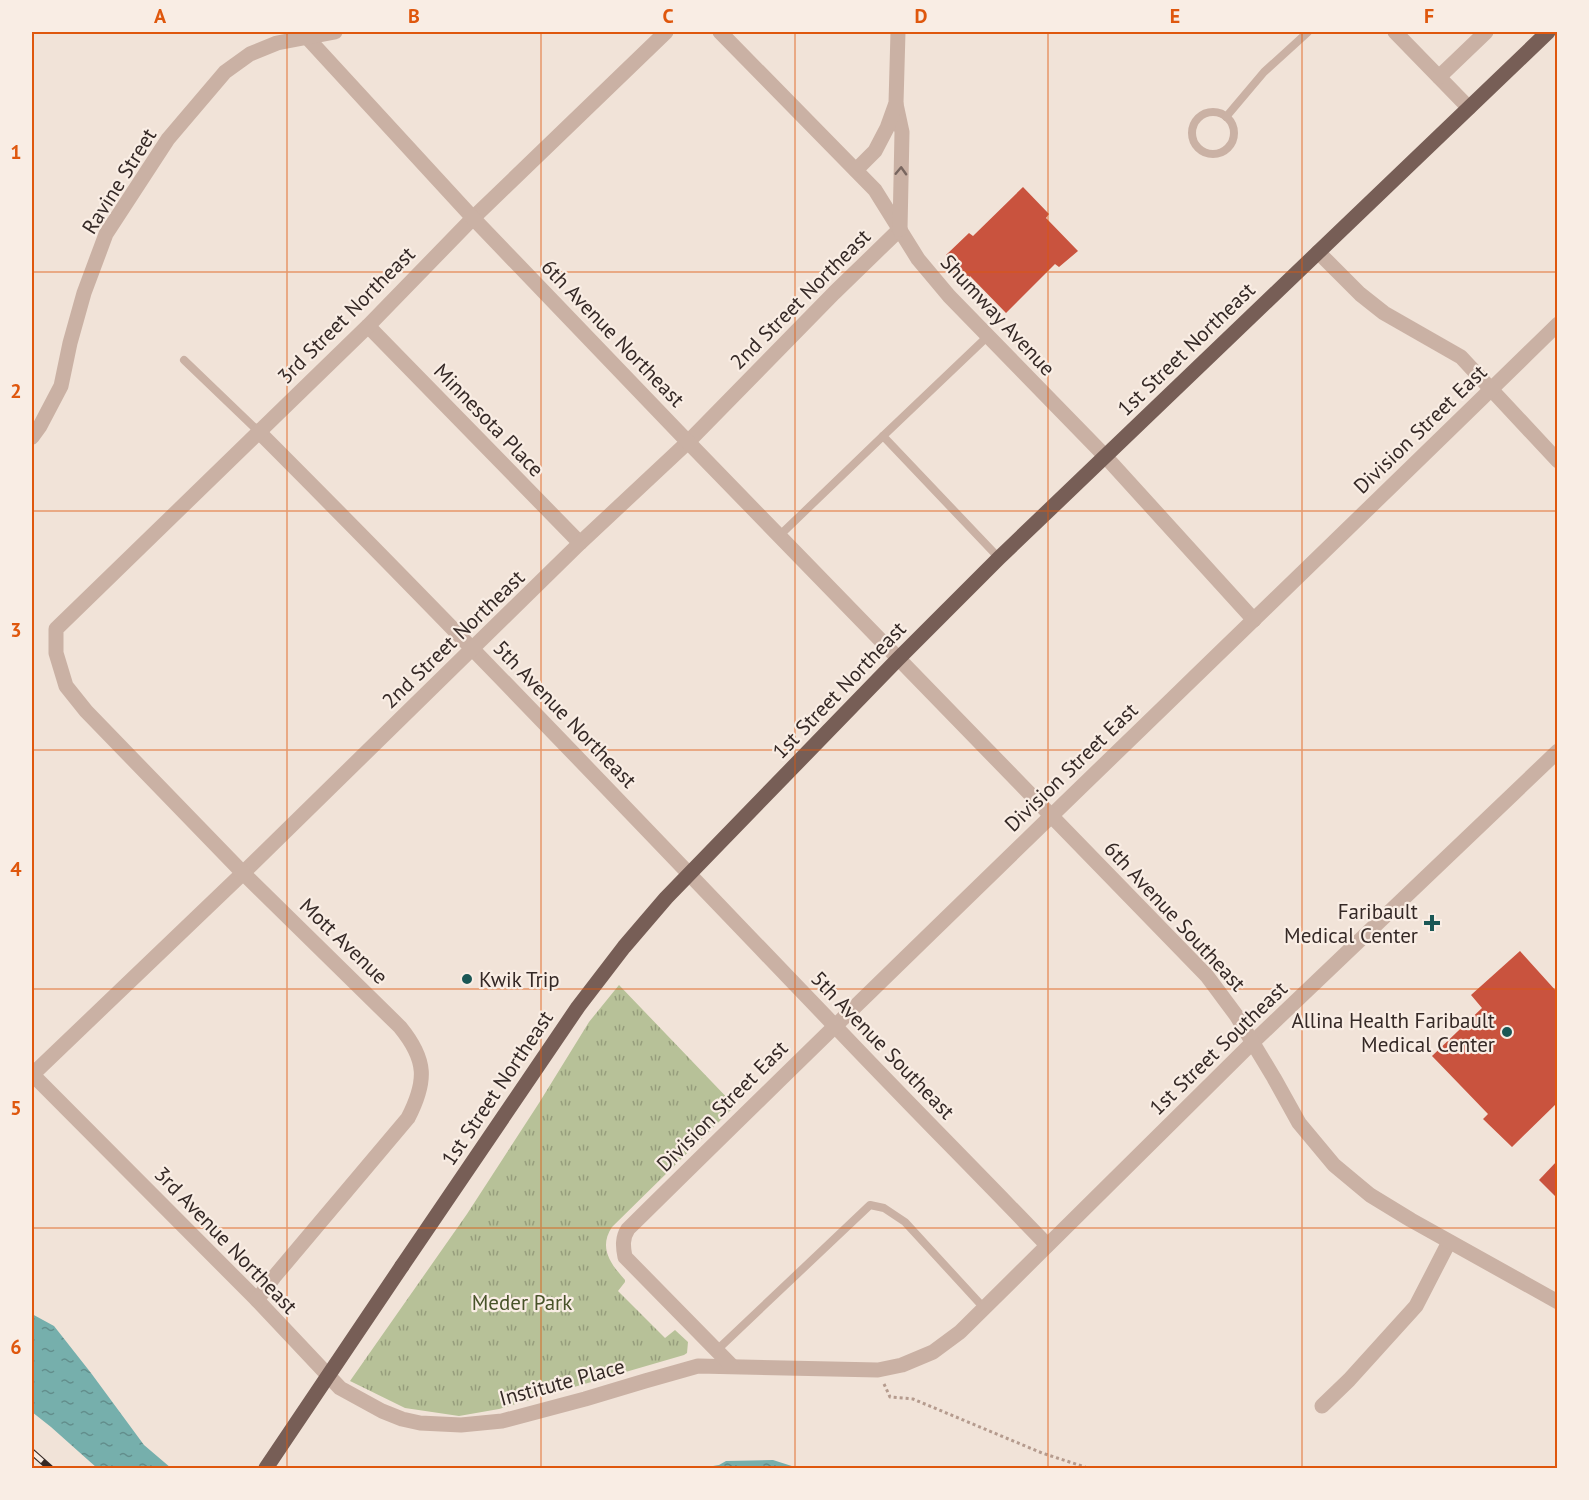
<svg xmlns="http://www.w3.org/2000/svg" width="1589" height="1500" font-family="'PT Sans',sans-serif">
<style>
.grass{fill:url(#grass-tufts)}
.water{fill:url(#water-ripples)}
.building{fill:#c9533e}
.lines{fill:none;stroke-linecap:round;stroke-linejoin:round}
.path{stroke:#b59b8e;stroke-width:3;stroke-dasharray:3 3;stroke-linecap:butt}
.service{stroke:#cab1a4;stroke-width:8}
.minor{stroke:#cab1a4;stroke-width:15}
.tertiary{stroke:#cab1a4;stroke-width:15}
.primary{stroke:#775e56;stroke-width:15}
.rail-casing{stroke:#352926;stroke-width:7}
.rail{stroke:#f9ede4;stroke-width:4.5;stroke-dasharray:14;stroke-linecap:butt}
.primary-bridge{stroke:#775e56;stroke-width:15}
.oneway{stroke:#78665f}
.grid{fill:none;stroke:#df570d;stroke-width:1.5;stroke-opacity:0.55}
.poi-dot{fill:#1b5755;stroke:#f9ede4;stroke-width:2}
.labels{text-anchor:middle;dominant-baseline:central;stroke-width:4.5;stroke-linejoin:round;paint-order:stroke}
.street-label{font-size:21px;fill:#352926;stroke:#f9ede4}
.poi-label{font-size:21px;fill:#352926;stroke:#f9ede4;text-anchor:end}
.park-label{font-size:21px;fill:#485329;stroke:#f9ede4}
.neatline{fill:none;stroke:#df570d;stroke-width:2}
.grid-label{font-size:20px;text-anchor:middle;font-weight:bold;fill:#df570d}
</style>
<defs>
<pattern id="grass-tufts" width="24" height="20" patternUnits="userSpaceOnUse" patternTransform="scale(1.5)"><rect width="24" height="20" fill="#b7c198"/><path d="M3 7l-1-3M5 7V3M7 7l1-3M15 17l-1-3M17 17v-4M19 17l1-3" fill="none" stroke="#969d7c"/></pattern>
<pattern id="water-ripples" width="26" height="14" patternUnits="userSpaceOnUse" patternTransform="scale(1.5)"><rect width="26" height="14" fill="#76afac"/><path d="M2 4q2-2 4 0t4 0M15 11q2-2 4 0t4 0" fill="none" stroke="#628e8c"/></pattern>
</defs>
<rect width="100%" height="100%" fill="#f1e3d8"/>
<path class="grass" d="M619 985 735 1106 612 1227C598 1248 611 1264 625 1280V1282L618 1291 665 1338 675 1330 688 1342 687 1353 684 1355 499 1409 459 1416 405 1408 350 1381 467 1214 539 1103 589 1022Z"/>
<g class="water">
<path d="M32 1314 54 1326 91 1373 144 1445 171 1468H97L51 1427 32 1412Z"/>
<path d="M773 1460 798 1468H701L719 1465 726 1461Z"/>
</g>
<g class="building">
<path d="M1023 187 1049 214 1046 218 1078 251 1059 267 1055 264 1006 313 970 276 969 278 946 255 969 233 973 236Z"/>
<path d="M1520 951 1557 992V1103L1512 1147 1483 1119 1488 1114 1432 1056 1482 1008 1471 995Z"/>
<path d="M1557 1161V1198L1539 1180Z"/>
</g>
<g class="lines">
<path class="path" d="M884 1384 890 1397 913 1399 1042 1453 1088 1468"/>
<g class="service">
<circle cx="1213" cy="133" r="21"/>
<path d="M1226 117 1264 72 1308 32"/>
<path d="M988 336 883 436 999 558"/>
<path d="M184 360 258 431"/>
<path d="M779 536 883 436"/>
<path d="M717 1350 870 1205 884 1208 905 1222 984 1308"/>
</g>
<g class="minor">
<path d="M1395 32 1469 108"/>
<path d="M1439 77 1486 32"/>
<path d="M1318 252 1360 294 1384 313 1461 357 1558 461"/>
<path d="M368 326 580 543"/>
<path d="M258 431C453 626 642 825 833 1024 903 1098 976 1171 1047 1245"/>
<path d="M1105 456 1254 620"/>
<path d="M32 1074 257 1300 340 1388 382 1411 402 1419 420 1423 461 1425 502 1421 585 1399 645 1381 698 1366 878 1370 902 1365 933 1352 960 1332 1253 1042 1558 751"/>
<path d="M32 1075 243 873 580 543 688 442 834 293 900 229"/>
<path d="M257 1300 274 1277 408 1118C427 1081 427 1060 400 1027L243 873 86 711 66 686 56 653V629L368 326 473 218 666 32"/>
<path d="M732 1366 625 1257C623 1247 622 1238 628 1229 936 925 1248 627 1558 324"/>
<path d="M1322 1406 1349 1380 1416 1306 1449 1242"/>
</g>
<g class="tertiary">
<path d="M302 32 473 218 688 442 1207 976 1236 1015 1274 1078 1299 1123 1334 1165 1370 1195 1411 1220 1558 1302"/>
<path d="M720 32 875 190 918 259 949 296 1105 456"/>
<path d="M896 104 902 132 900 229"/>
<path d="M856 170 875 151 887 128 896 103 898 32"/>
<path d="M32 437 40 426 61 386 70 343 84 293 106 234 168 139 225 72 250 54 277 43 335 32"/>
</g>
<path class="primary" d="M402 1266 578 1007 624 947 666 898 898 659 999 558 1548 32"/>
<defs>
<path id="rail" d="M32 1452 50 1468"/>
</defs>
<use href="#rail" class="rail-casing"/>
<use href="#rail" class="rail"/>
<path class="primary-bridge" d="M266 1468 402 1266"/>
</g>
<defs><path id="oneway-chevron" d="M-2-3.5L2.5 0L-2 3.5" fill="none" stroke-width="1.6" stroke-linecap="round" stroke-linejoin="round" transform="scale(1.5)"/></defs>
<use class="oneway" href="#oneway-chevron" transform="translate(901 171) rotate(-88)"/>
<path class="grid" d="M287 32V1468M541 32V1468M795 32V1468M1048 32V1468M1302 32V1468M32 272H1558M32 511H1558M32 750H1558M32 989H1558M32 1228H1558"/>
<g class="poi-dot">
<path d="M1429 914h6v6h6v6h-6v6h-6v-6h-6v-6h6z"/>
<circle cx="467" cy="979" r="6"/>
<circle cx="1507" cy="1032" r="6"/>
</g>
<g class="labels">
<g class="street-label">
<text transform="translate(119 181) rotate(-58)">Ravine Street</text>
<text transform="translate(800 299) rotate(-45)">2nd Street Northeast</text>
<text transform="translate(346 315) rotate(-45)">3rd Street Northeast</text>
<text transform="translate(998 315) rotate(47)">Shumway Avenue</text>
<text transform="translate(613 333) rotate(46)">6th Avenue Northeast</text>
<text transform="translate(1186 349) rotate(-44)">1st Street Northeast</text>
<text transform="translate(489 420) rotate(46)">Minnesota Place</text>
<text transform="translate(1420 429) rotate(-44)">Division Street East</text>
<text transform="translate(453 639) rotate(-44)">2nd Street Northeast</text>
<text transform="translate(839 690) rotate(-46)">1st Street Northeast</text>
<text transform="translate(565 714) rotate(46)">5th Avenue Northeast</text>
<text transform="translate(1071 767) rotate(-44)">Division Street East</text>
<text transform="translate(1175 916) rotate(47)">6th Avenue Southeast</text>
<text transform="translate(344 941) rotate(44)">Mott Avenue</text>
<text transform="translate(883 1045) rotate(46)">5th Avenue Southeast</text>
<text transform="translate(1218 1048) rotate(-44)">1st Street Southeast</text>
<text transform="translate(497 1088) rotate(-56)">1st Street Northeast</text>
<text transform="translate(722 1106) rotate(-45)">Division Street East</text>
<text transform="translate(226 1240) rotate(46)">3rd Avenue Northeast</text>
<text transform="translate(562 1382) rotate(-15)">Institute Place</text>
</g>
<g class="poi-label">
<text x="1418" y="911">Faribault<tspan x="1418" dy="24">Medical Center</tspan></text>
<text x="479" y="979" text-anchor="start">Kwik Trip</text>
<text x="1495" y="1020">Allina Health Faribault<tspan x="1495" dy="24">Medical Center</tspan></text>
</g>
<g class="park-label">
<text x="522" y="1302">Meder Park</text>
</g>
</g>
<rect width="1589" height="1500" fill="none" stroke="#f9ede4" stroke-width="66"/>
<rect x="33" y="33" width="1523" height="1434" class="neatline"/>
<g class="grid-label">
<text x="160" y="23">A</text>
<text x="414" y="23">B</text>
<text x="668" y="23">C</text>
<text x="921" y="23">D</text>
<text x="1175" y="23">E</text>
<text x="1429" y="23">F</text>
<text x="16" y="159">1</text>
<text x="16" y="398">2</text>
<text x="16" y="637">3</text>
<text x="16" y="876">4</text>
<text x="16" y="1115">5</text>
<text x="16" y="1354">6</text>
</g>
</svg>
